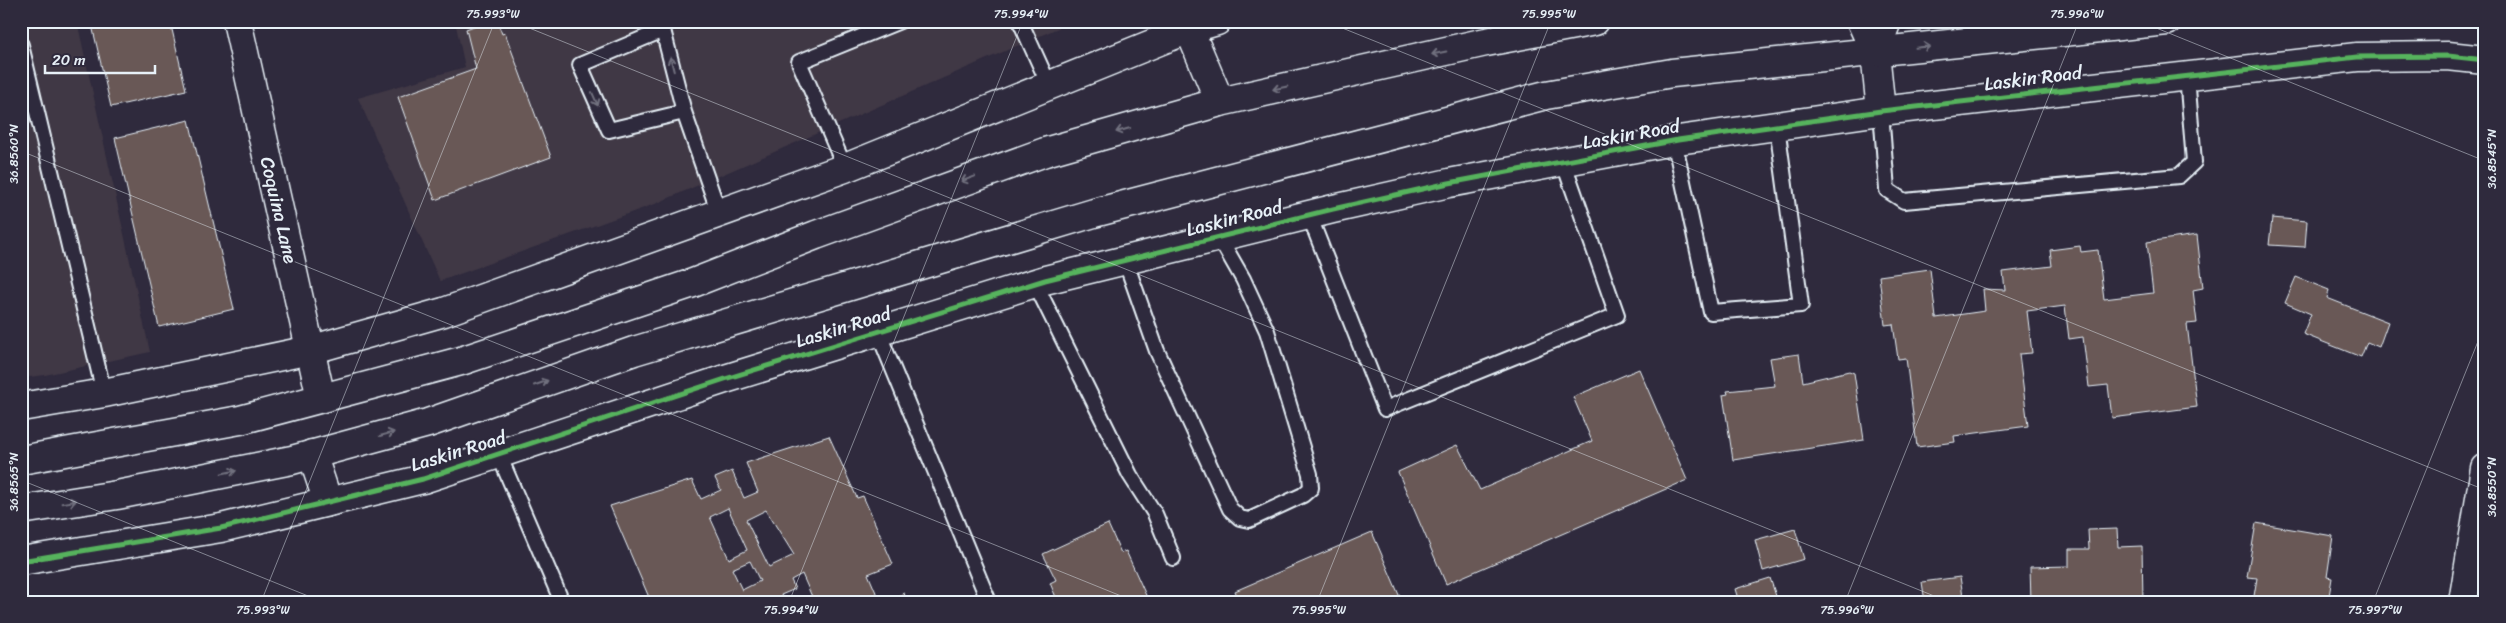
<svg xmlns="http://www.w3.org/2000/svg" width="2506" height="623" font-family="Sriracha,sans-serif">
<style>
.built{fill:#403845}
.building{fill:#695957;stroke:#e8f1f8;fill-rule:evenodd}
.lines{fill:none;stroke-linecap:round;stroke-linejoin:round}
.lane-casing{stroke:#e8f1f8;stroke-width:18}
.street-casing{stroke:#e8f1f8;stroke-width:31}
.secondary-casing{stroke:#e8f1f8;stroke-width:31}
.primary-casing{stroke:#e8f1f8;stroke-width:31}
.lane{stroke:#2f2a3d;stroke-width:14}
.street{stroke:#2f2a3d;stroke-width:28}
.secondary{stroke:#2f2a3d;stroke-width:28}
.primary{stroke:#2f2a3d;stroke-width:28}
.cycleway-casing{stroke:#2f2a3d;stroke-width:8}
.cycleway{stroke:#56b35d;stroke-width:5}
.oneway{stroke:#70707e}
.ticks{fill:none;stroke:#e8f1f8;stroke-width:1;stroke-opacity:0.45}
.labels{text-anchor:middle;dominant-baseline:central;stroke-width:4;stroke-linejoin:round;paint-order:stroke}
.street-label{font-size:19px;fill:#e8f1f8;stroke:#2f2a3d}
.neatline{fill:none;stroke:#e8f1f8;stroke-width:2}
.ticks-label{font-size:12px;text-anchor:middle;fill:#e8f1f8}
</style>
<rect width="100%" height="100%" fill="#2f2a3d"/>
<filter id="ink" filterUnits="userSpaceOnUse"><feTurbulence type="fractalNoise" baseFrequency=".02" numOctaves="2"/><feDisplacementMap in="SourceGraphic" scale="10" xChannelSelector="R" yChannelSelector="G"/><feConvolveMatrix kernelMatrix="1 2 1 2 8 2 1 2 1" color-interpolation-filters="sRGB"/></filter>
<g filter="url(#ink)">
<g class="built">
<path d="M21 21H77L150 352 45 375 21 378Z"/>
<path d="M455 21H1074L655 204 440 281 358 98 465 67Z"/>
</g>
<g class="building">
<path d="M91 21H170L186 90 111 107Z"/>
<path d="M487 21H497L502 34 505 33 551 157 435 200 398 97 476 69 466 29Z"/>
<path d="M742 21H764L745 29Z"/>
<path d="M189 120 234 309 159 327 115 138Z"/>
<path d="M2272 218 2307 221 2305 247 2269 245Z"/>
<path d="M2197 235 2203 288 2193 290 2197 323 2187 324 2197 407 2112 418 2108 385 2089 387 2083 337 2069 339 2065 306 2027 311 2032 353 2019 354 2028 426 1954 436 1955 442 1917 447 1906 358 1898 359 1893 324 1885 325 1879 276 1930 269 1936 318 1985 311 1983 289 2005 290 2003 272 2052 266 2050 250 2080 246 2081 252 2098 250 2104 299 2153 293 2147 242Z"/>
<path d="M2296 277 2329 290 2327 298 2388 322 2379 347 2367 342 2361 357 2303 334 2311 314 2285 303Z"/>
<path d="M1799 354 1803 382 1849 371 1854 373 1864 440 1733 460 1723 395 1728 394 1727 391 1775 386 1770 358Z"/>
<path d="M1639 369 1687 480 1446 584 1398 472 1457 445 1480 490 1592 441 1573 397Z"/>
<path d="M829 436 857 498 863 496 893 564 868 574 880 602H821L818 596 813 599 802 574 791 580 795 589 781 595 784 602H651L610 506 692 480 701 499 721 490 715 478 732 471 744 498 758 492 746 463ZM728 508 747 550 729 559 710 517ZM766 510 794 555 769 567 746 520ZM750 561 760 581 742 590 732 569Z"/>
<path d="M2256 523 2333 536 2327 577 2332 578 2328 602H2253L2257 578 2247 577Z"/>
<path d="M1108 524 1121 553 1126 551 1149 602H1058L1050 583 1056 580 1043 554Z"/>
<path d="M1795 529 1804 559 1763 571 1755 540Z"/>
<path d="M2117 529 2118 547 2142 546 2143 602H2031L2030 567 2069 566V549H2089L2088 530Z"/>
<path d="M1372 532 1402 602H1240L1235 591Z"/>
<path d="M1960 577 1964 602H1925L1922 582Z"/>
<path d="M1770 578 1778 602H1739L1735 589Z"/>
<path d="M904 593 907 602H885Z"/>
</g>
<g class="lines">
<defs>
<g id="lane">
<path d="M1020 21 1049 85"/>
<path d="M21 45 104 393"/>
<path d="M1881 111 1887 190 1904 201 2179 176 2194 162 2187 76"/>
<path d="M684 112 609 130 580 65 663 30 684 112 719 213"/>
<path d="M1674 140 1711 312 1801 305 1777 126"/>
<path d="M845 168 799 62 900 21"/>
<path d="M1309 215 1385 409 1617 315 1563 161"/>
<path d="M1125 260 1157 351 1230 509 1240 518 1249 520 1303 495 1311 488 1310 474 1267 331 1243 279 1219 237"/>
<path d="M1035 283 1130 475 1155 514 1173 558"/>
<path d="M878 332 989 602"/>
<path d="M499 455 562 602"/>
</g>
<g id="street">
<path d="M237 21 321 398"/>
<path d="M1189 29 1220 102"/>
<path d="M1875 52 1881 111"/>
<path d="M21 407 104 393 310 350 444 312 845 168 1189 29 1217 21"/>
<path d="M21 561 221 528 423 479 725 379 1045 280 1333 209 1449 183 1678 140 1881 111 2357 57 2448 56 2485 60"/>
<path d="M2463 602 2485 468"/>
</g>
<g id="secondary">
<path d="M1861 21 1875 52"/>
<path d="M1875 52 1887 21"/>
</g>
<g id="primary">
<path d="M312 454 328 502"/>
<path d="M21 460 240 420 461 361 693 283 816 235 1045 152 1220 102 1486 42 1595 21"/>
<path d="M21 510 117 495 292 460 428 423 634 351 1094 213 1546 95 1672 73 2167 21"/>
</g>
</defs>
<use href="#lane" class="lane-casing"/>
<use href="#street" class="street-casing"/>
<use href="#secondary" class="secondary-casing"/>
<use href="#primary" class="primary-casing"/>
<use href="#lane" class="lane"/>
<use href="#street" class="street"/>
<use href="#secondary" class="secondary"/>
<use href="#primary" class="primary"/>
<defs>
<path id="cycleway" d="M21 561 221 528 423 479 725 379 1045 280 1333 209 1449 183 1678 140 1881 111 2357 57 2448 56 2485 60"/>
</defs>
<use href="#cycleway" class="cycleway-casing"/>
<use href="#cycleway" class="cycleway"/>
</g>
<defs><path id="oneway-shaft" d="M-6 0H5M1.5-3L5.5 0L1.5 3" fill="none" stroke-width="1.6" stroke-linecap="round" stroke-linejoin="round" transform="scale(1.25)"/></defs>
<g class="oneway">
<use href="#oneway-shaft" transform="translate(1923 47) rotate(-6)"/>
<use href="#oneway-shaft" transform="translate(1439 53) rotate(168)"/>
<use href="#oneway-shaft" transform="translate(672 64) rotate(-104)"/>
<use href="#oneway-shaft" transform="translate(1280 88) rotate(168)"/>
<use href="#oneway-shaft" transform="translate(595 99) rotate(66)"/>
<use href="#oneway-shaft" transform="translate(1123 130) rotate(164)"/>
<use href="#oneway-shaft" transform="translate(968 179) rotate(160)"/>
<use href="#oneway-shaft" transform="translate(541 383) rotate(-19)"/>
<use href="#oneway-shaft" transform="translate(387 434) rotate(-15)"/>
<use href="#oneway-shaft" transform="translate(229 472) rotate(-11)"/>
<use href="#oneway-shaft" transform="translate(69 502) rotate(-9)"/>
</g>
</g>
<path class="ticks" d="M512 21 1949 602M1325 21 2485 490M2139 21 2485 161M21 151 1136 602M21 480 323 602M261 602 495 21M789 602 1023 21M1317 602 1551 21M1845 602 2079 21M2373 602 2485 324"/>
<g class="labels">
<g class="street-label">
<text transform="translate(2033 78) rotate(-7)">Laskin Road</text>
<text transform="translate(1631 134) rotate(-10)">Laskin Road</text>
<text transform="translate(279 210) rotate(77)">Coquina Lane</text>
<text transform="translate(1234 218) rotate(-14)">Laskin Road</text>
<text transform="translate(843 327) rotate(-17)">Laskin Road</text>
<text transform="translate(458 451) rotate(-17)">Laskin Road</text>
</g>
</g>
<rect width="2506" height="623" fill="none" stroke="#2f2a3d" stroke-width="55"/>
<path d="M45 65v8h110v-8" fill="none" stroke="#e8f1f8" stroke-width="2.5"/>
<text x="52" y="65" font-size="15" fill="#e8f1f8" stroke="#2f2a3d" stroke-width="4" paint-order="stroke">20 m</text>
<rect x="28" y="28" width="2450" height="568" class="neatline"/>
<g class="ticks-label">
<text x="493" y="18">75.993°W</text>
<text x="1021" y="18">75.994°W</text>
<text x="1549" y="18">75.995°W</text>
<text x="2077" y="18">75.996°W</text>
<text transform="translate(14 154) rotate(-90)" y="4">36.8560°N</text>
<text transform="translate(2492 159) rotate(-90)" y="4">36.8545°N</text>
<text transform="translate(14 482) rotate(-90)" y="4">36.8565°N</text>
<text transform="translate(2492 487) rotate(-90)" y="4">36.8550°N</text>
<text x="263" y="614">75.993°W</text>
<text x="791" y="614">75.994°W</text>
<text x="1319" y="614">75.995°W</text>
<text x="1847" y="614">75.996°W</text>
<text x="2375" y="614">75.997°W</text>
</g>
</svg>
